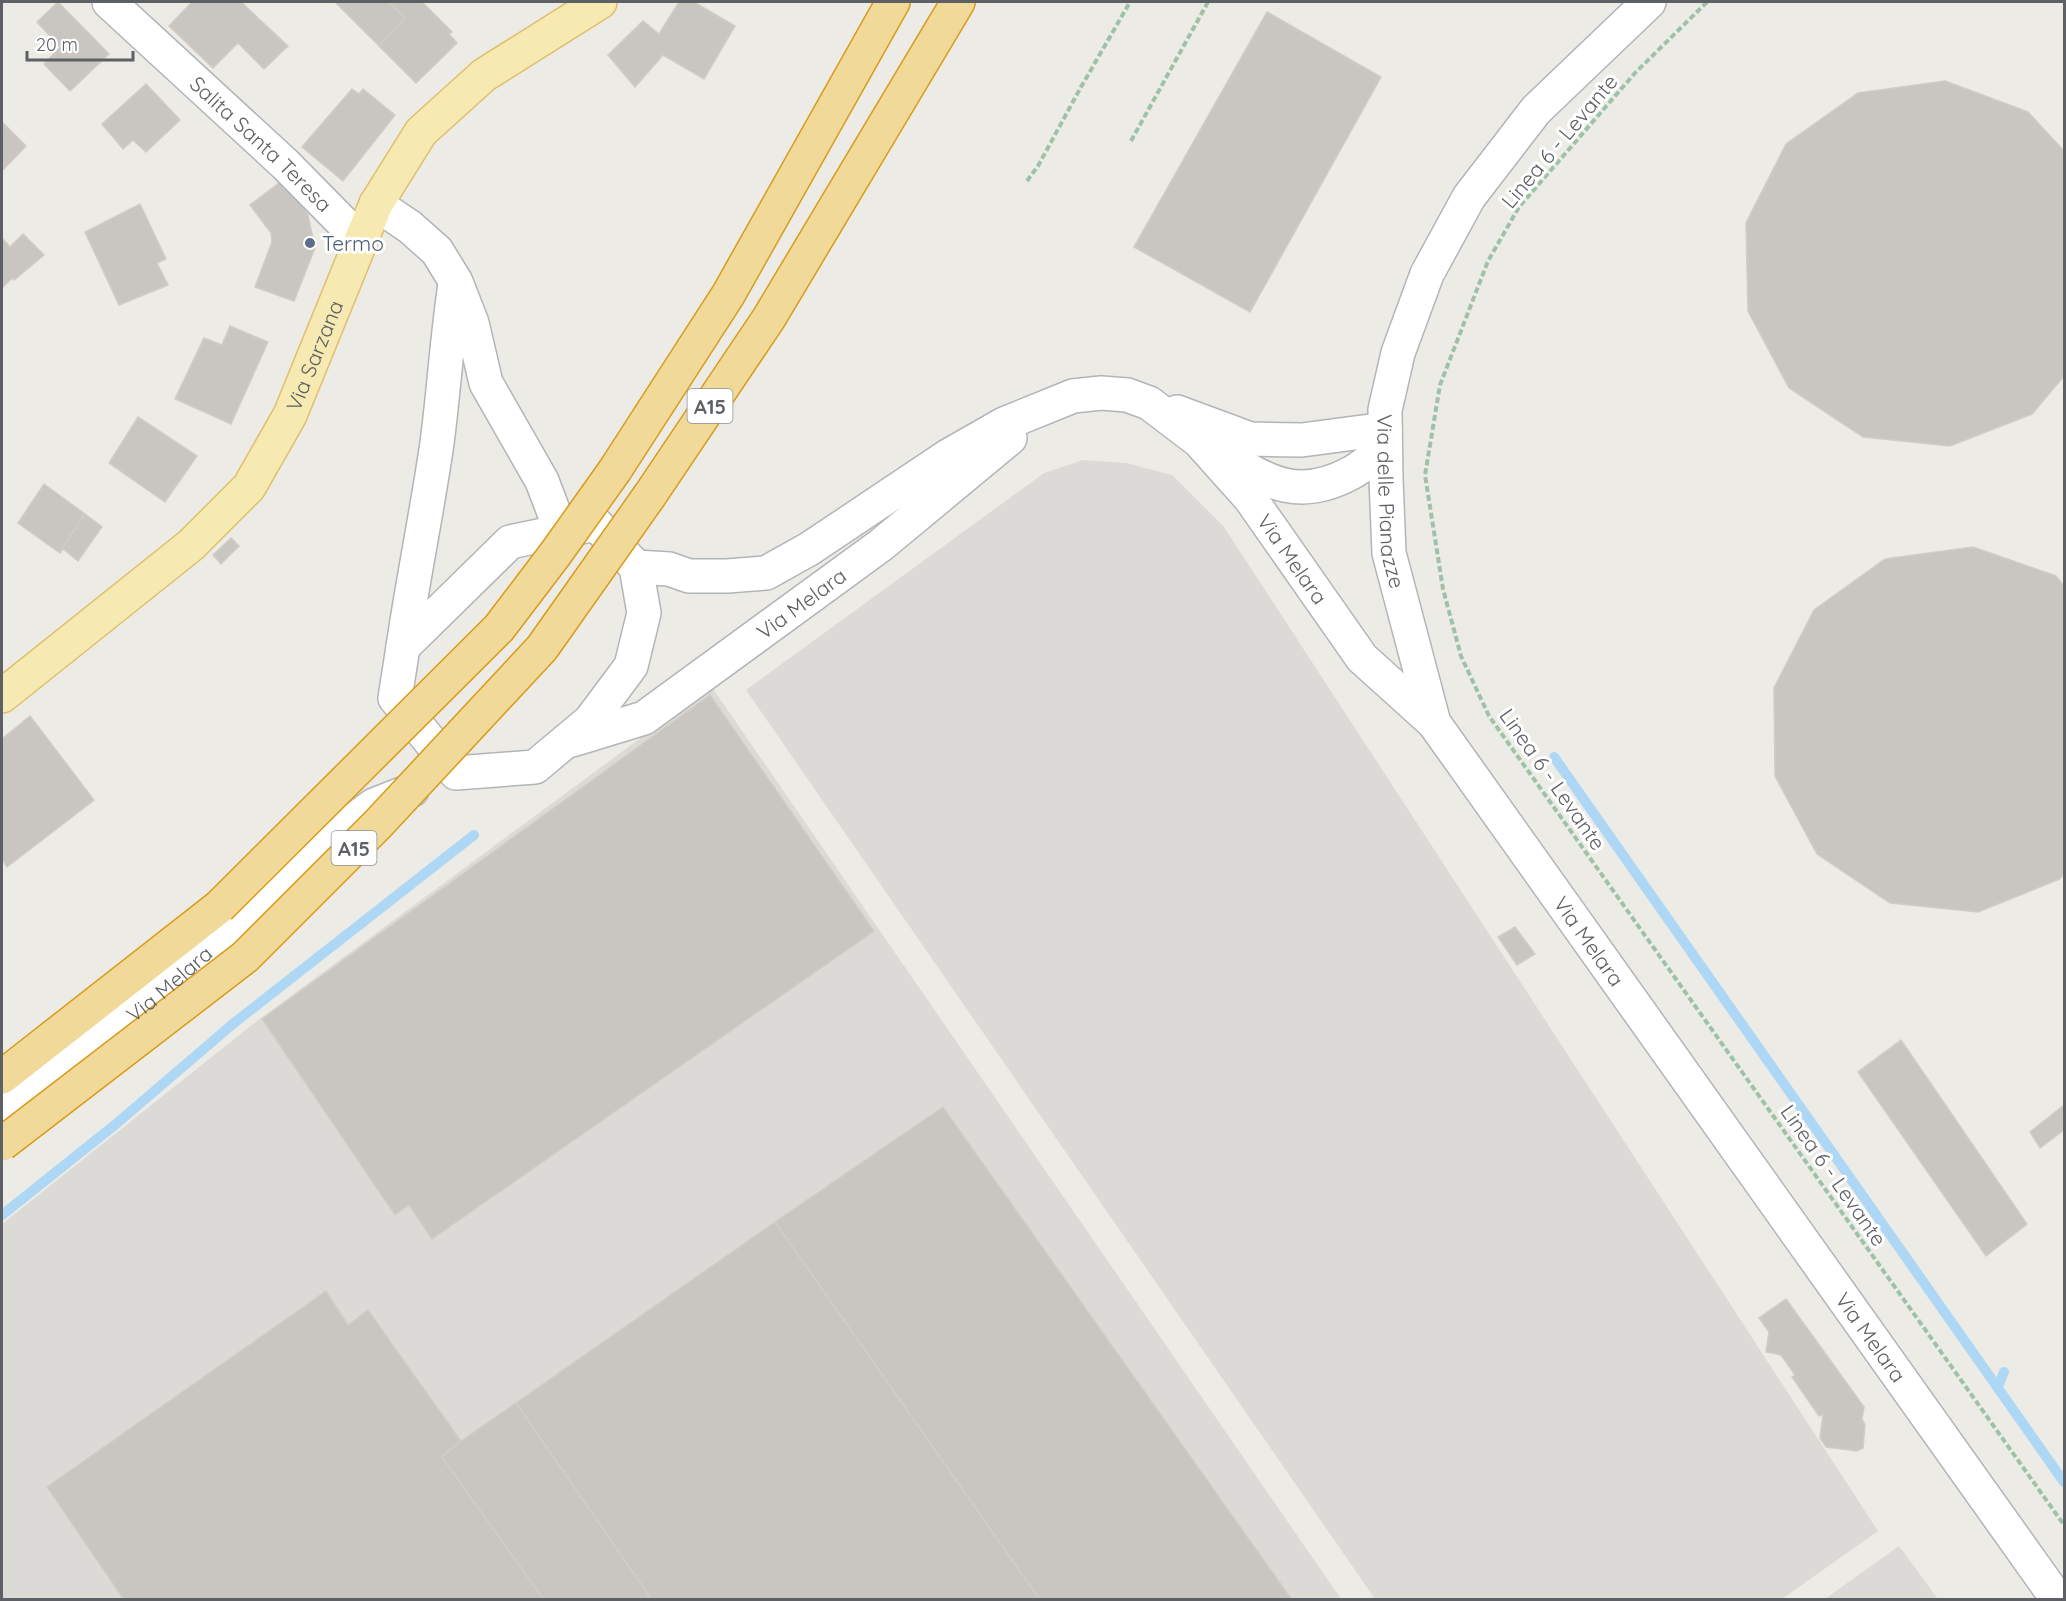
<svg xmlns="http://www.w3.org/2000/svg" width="2066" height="1601" font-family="Quicksand,sans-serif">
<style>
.industrial{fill:#dcdad7}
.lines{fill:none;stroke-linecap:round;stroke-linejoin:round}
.stream{stroke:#add7f5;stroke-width:10}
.building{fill:#c9c6c2;stroke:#d1cdc4;stroke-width:1.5}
.minor-casing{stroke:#b2b5b8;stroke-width:36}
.tertiary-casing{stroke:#b2b5b8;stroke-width:36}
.primary-casing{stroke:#e1be6a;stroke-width:36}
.motorway-casing{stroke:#d99b1a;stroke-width:36}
.path{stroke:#9ec2a8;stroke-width:4;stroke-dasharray:6 3;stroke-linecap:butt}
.minor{stroke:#fff;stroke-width:33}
.tertiary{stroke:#fff;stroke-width:33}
.primary{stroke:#f6eab2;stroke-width:33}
.motorway{stroke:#f1d999;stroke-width:33}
.motorway-bridge-casing{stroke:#d99b1a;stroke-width:36;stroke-linecap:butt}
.motorway-bridge{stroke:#f1d999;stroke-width:33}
.service-dot{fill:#5c6f8a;stroke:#fff;stroke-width:2}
.labels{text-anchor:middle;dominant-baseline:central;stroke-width:6;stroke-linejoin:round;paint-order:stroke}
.shield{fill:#fff;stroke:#8e9092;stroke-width:1.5}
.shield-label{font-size:20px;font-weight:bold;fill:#5d6064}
.street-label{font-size:21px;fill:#5d6064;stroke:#fff}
.service-label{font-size:21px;fill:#4e5e75;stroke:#fff;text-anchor:start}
</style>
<rect width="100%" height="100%" fill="#edebe5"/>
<g class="industrial">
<path d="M1083 460 1127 463 1172 475 1224 527 1878 1531 1782 1599H1375L746 690 1044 473Z"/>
<path d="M711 686 1341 1599 2 1600V1224L257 1021Z"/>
<path d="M1899 1546 1938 1599H1825Z"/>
</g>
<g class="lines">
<g class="stream">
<path d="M1554 757 2064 1482"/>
<path d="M2 1215 116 1124 234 1023 474 835"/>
<path d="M1998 1387 2004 1372"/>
</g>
</g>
<g class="building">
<path d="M58 2 109 54 70 91 44 64 60 47 37 22Z"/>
<path d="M192 2H241L288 46 264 69 238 43 213 68 169 26Z"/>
<path d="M335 2H389L405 18 379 46Z"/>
<path d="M389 2H422L452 32 449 34 457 43 416 83 379 46 405 18Z"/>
<path d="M679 2H694L735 26 704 79 663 55 635 87 608 55 643 21 659 34Z"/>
<path d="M1267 12 1381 77 1250 312 1134 247Z"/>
<path d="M1945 81 2028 112 2064 151V376L2032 414 1950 446 1863 437 1789 388 1748 311 1746 223 1786 144 1858 93Z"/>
<path d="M146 84 180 120 146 152 133 140 123 149 102 124Z"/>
<path d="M352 89 359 94 363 89 395 115 343 181 302 147Z"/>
<path d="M2 122 26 146 2 171Z"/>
<path d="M283 180 308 215 315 248 294 301 255 287 272 242 271 233 250 205Z"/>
<path d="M140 204 166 259 157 263 168 285 119 305 85 232Z"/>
<path d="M23 234 44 255 14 280 12 278 2 288V238L10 247Z"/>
<path d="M230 326 268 342 231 424 175 399 204 338 222 345Z"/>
<path d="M138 417 197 456 165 502 109 463Z"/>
<path d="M44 484 85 514 60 553 18 523Z"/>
<path d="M85 514 102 527 78 561 62 548Z"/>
<path d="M231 538 239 546 221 564 213 555Z"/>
<path d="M1973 547 2056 576 2064 586V873L2060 879 1978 912 1890 903 1817 854 1775 776 1774 688 1814 610 1885 559Z"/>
<path d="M710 695 874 931 432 1239 409 1205 395 1215 262 1019Z"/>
<path d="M30 716 94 800 7 867 2 859V739Z"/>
<path d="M1515 927 1535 954 1517 965 1498 937Z"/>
<path d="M1901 1040 2027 1224 1986 1256 1858 1072Z"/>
<path d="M2064 1105V1130L2040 1148 2030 1132Z"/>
<path d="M943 1107 1292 1600H1040L775 1222Z"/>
<path d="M775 1222 1040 1600H652L516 1403Z"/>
<path d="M326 1291 348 1325 368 1310 461 1441 442 1457 544 1600H124L47 1487Z"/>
<path d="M1786 1299 1864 1407 1862 1419 1865 1425 1863 1448 1857 1451 1826 1447 1820 1438 1823 1414 1819 1416 1792 1377 1795 1375 1781 1355 1766 1352 1769 1332 1759 1318Z"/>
<path d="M516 1403 652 1600H544L442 1457 461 1441Z"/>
</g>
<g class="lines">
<defs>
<g id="minor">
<path id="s1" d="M109 2 285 164 360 240"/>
<path d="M376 204 410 227 437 251 456 282 472 323 486 383 542 481 561 531"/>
<path d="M1177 412 1250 439 1302 440 1385 429"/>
<path d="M1224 456C1270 483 1299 501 1351 473 1363 467 1374 456 1385 447"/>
<path d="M596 524 636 567 644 613 631 666 590 721 535 767 456 773 395 698 403 647 510 542Z"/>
<path id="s2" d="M636 567 669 569 689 576H727L766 573 809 549 948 456 1004 424 1073 396 1101 393 1127 395 1149 403 1199 441 1250 498 1362 658 1434 723"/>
<path d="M403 647C413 579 427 512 437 443 444 390 447 337 455 284"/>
<path id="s3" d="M572 740 644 718 881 545 1010 438"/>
<path id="s4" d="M2 1114 156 996 254 910 326 841 374 805 412 790"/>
</g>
<g id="tertiary">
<path id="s5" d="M1649 2 1536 110 1469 197 1427 274 1398 353 1385 410 1386 479 1389 553 1434 723 2058 1600"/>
</g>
<g id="primary">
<path id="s6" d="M2 696 191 545 249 487 290 415 376 204 421 132 484 75 600 2"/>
</g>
<g id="motorway">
<path d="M615 470 728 295 893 2"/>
<path d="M650 495 769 318 958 2"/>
<path d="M2 1077 219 907"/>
</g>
</defs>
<use href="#minor" class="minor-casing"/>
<use href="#tertiary" class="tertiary-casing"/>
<use href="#primary" class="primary-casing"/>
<use href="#motorway" class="motorway-casing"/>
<g class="path">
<path d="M1707 2 1635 73 1519 207 1488 261 1440 385 1425 475 1443 589 1461 656 1489 716 2064 1525"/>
<path d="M1131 141 1208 2"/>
<path d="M1027 181 1038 166 1081 87 1130 2"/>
</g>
<use href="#minor" class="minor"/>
<use href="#tertiary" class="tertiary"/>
<use href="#primary" class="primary"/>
<use href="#motorway" class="motorway"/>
<defs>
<g id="motorway-bridge">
<path d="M219 907 499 628 556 553 615 470"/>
<path d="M2 1144 245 957 378 824 542 648 650 495"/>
</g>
</defs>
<use href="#motorway-bridge" class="motorway-bridge-casing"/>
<use href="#motorway-bridge" class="motorway-bridge"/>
</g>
<circle class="service-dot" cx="310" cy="243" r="6"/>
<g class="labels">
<g class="shield">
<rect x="687.5" y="389" width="45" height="34" rx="4.5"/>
<rect x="331.5" y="831" width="45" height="34" rx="4.5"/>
</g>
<g class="shield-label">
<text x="710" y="406">A15</text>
<text x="354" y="848">A15</text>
</g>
<g class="street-label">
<text transform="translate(1559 141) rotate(-50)">Linea 6 - Levante</text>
<text stroke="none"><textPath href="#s1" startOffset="208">Salita Santa Teresa</textPath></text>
<text stroke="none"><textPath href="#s6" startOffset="471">Via Sarzana</textPath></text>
<text stroke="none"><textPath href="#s5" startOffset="588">Via delle Pianazze</textPath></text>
<text stroke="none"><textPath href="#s2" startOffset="778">Via Melara</textPath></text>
<text stroke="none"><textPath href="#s3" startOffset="270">Via Melara</textPath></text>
<text transform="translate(1553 779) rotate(55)">Linea 6 - Levante</text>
<text stroke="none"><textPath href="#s5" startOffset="1083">Via Melara</textPath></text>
<text stroke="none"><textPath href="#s4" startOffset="212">Via Melara</textPath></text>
<text transform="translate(1834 1175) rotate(55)">Linea 6 - Levante</text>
<text stroke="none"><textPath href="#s5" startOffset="1569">Via Melara</textPath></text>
</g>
<g class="service-label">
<text x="322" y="243">Termo</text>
</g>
</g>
<rect width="2066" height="1601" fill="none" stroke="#5d6064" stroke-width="6"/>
<path d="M27 51v9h106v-9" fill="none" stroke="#5d6064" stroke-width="3"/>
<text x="36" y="51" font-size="18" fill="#5d6064" stroke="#ffffff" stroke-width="4.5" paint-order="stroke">20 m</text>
</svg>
